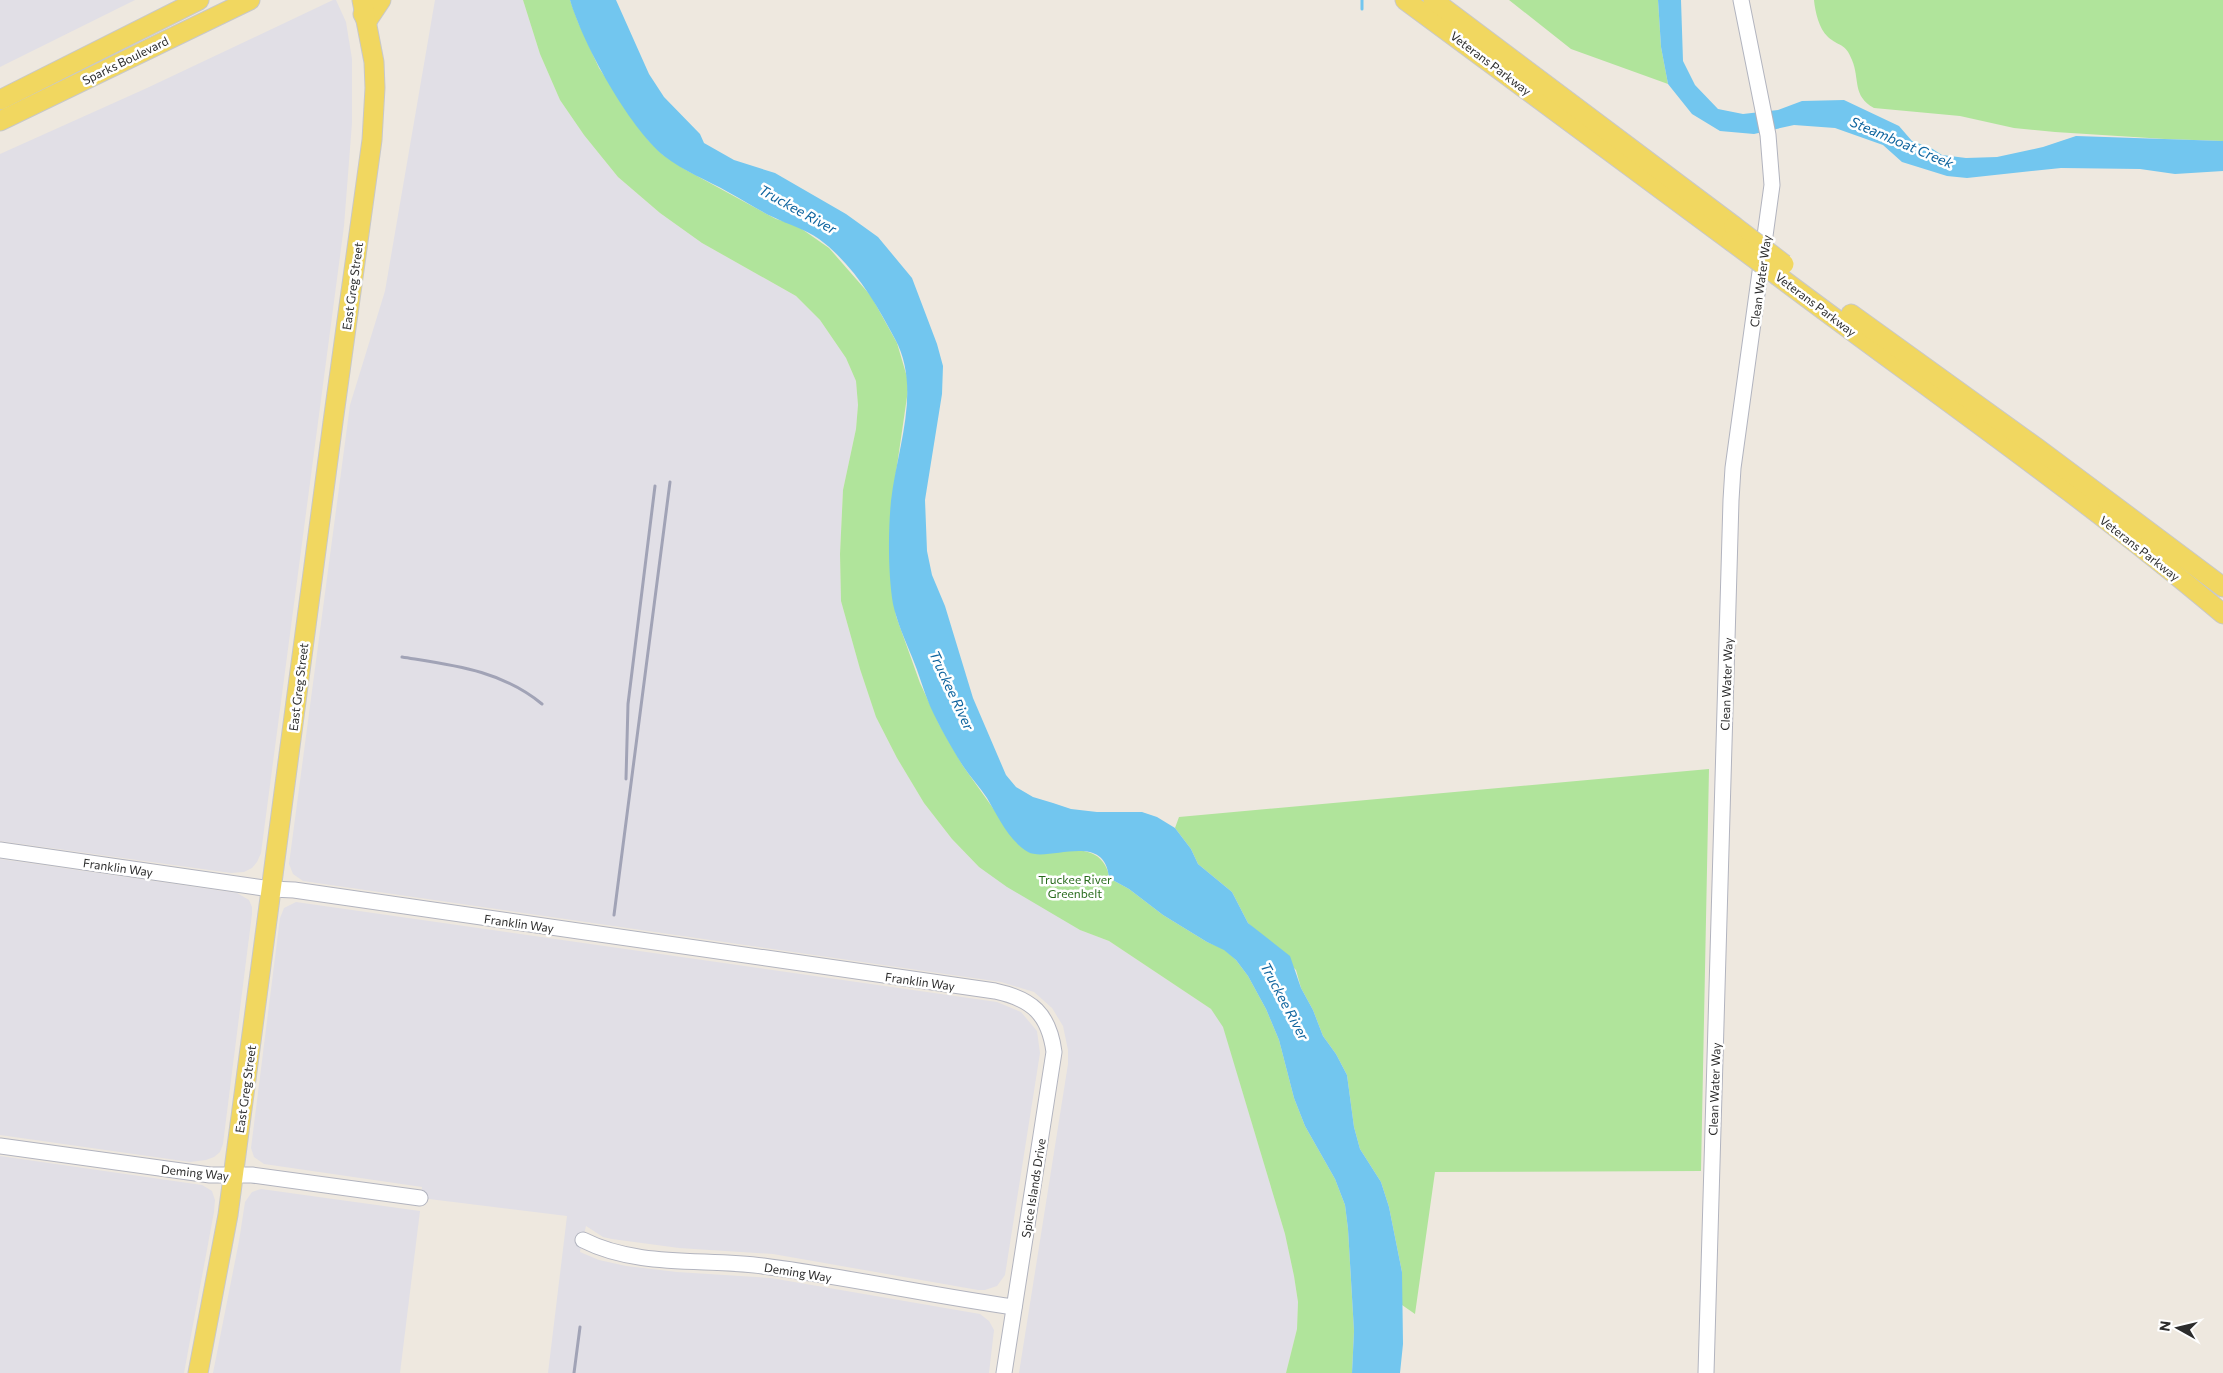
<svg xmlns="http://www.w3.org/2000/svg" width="2223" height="1373" font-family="Commissioner,sans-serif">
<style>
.industrial{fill:#e1dfe6}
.green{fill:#b0e49b}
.water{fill:#72c6ef}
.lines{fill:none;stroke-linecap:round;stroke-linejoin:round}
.stream{stroke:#72c6ef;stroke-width:3}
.minor-casing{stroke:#b2b4bf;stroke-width:17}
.major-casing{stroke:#c8c8c8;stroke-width:21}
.minor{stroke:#fff;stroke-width:15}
.major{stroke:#f1d760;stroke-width:19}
.rail{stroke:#a1a3b6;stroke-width:3}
.major-bridge-casing{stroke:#c8c8c8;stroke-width:21;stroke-linecap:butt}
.major-bridge{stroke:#f1d760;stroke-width:19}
.labels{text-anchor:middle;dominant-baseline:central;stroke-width:5;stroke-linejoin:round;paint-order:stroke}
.street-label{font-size:12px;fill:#2c2c2c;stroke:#fff}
.park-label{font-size:12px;fill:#276a1b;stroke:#fff}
.water-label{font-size:14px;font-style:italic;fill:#0e649e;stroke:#fff}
</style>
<rect width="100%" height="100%" fill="#eee8df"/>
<g class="industrial">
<path d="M0 0H135L0 67Z"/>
<path d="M333 0H336L346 22 352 59V123L344 226 261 853 257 862 252 868 244 872 231 873 0 841V154L147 88Z"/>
<path d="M435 0H523L540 54 560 100 584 135 618 177 660 213 702 243 796 296 820 320 846 358 856 381 858 405 856 429 843 490 840 554 841 601 860 669 876 717 897 758 924 803 952 839 979 867 1080 930 1109 941 1211 1009 1223 1026 1285 1234 1294 1276 1298 1302 1297 1329 1286 1373H1019L1068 1064V1050L1063 1026 1052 1008 1034 992 1001 982 303 881 293 874 289 864 350 405 385 291Z"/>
<path d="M0 859 237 893 249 900 252 907V914L223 1144 220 1152 214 1157 206 1160 190 1162 0 1135Z"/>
<path d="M296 902 997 1002 1021 1012 1037 1031 1040 1053 1005 1275 997 1286 985 1290H978L773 1254 679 1248 612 1239 603 1237 586 1226 580 1252 599 1260 626 1266 677 1272 771 1278 980 1314 989 1321 994 1330 989 1373H548L567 1216 421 1198 422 1187 264 1164 254 1157 251 1148 280 918 284 908Z"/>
<path d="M0 1156 202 1185 212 1191 215 1200 214 1212 184 1373H0Z"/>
<path d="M261 1189 420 1211 400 1373H213L239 1241 245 1202 252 1192Z"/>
</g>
<g class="green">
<path d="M523 0H570L578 22 599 68 648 140 663 155 686 170 776 219 796 225 829 248 871 296 897 343 907 377 908 390 892 500 891 574 896 616 920 683 940 726 963 766 1020 846C1037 847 1082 847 1095 855 1103 859 1109 870 1109 878L1129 889 1163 915 1207 942 1224 949 1236 960 1248 976 1266 1009 1279 1040 1294 1098 1305 1126 1335 1179 1345 1205 1348 1229 1354 1331 1352 1373H1286L1297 1329 1298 1302 1294 1276 1285 1234 1223 1027 1211 1009 1109 941 1080 930 1007 887 979 867 952 839 924 803 897 758 876 717 860 669 841 601 840 554 843 490 856 429 858 405 856 381 846 358 820 320 796 296 702 243 660 213 618 177 584 135 560 100 540 54Z"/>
<path d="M1509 0H1658L1661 47 1668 84 1571 49Z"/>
<path d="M1814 0H2223V141L2165 139 2055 132 2014 128 1960 116 1874 108C1852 96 1860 79 1852 60 1845 42 1839 47 1828 37 1819 29 1815 11 1814 0Z"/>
<path d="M1709 769 1701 1171 1435 1172 1415 1314 1402 1305V1272L1389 1207 1381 1182 1360 1149 1354 1127 1347 1075 1336 1054 1323 1036 1313 1010 1301 988 1296 970 1248 923 1232 892 1198 864 1191 849 1175 828 1179 817Z"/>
</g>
<g class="water">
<path d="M570 0H616L649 74 664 97 700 134 704 143 734 160 775 173 846 214 878 237 912 278 937 344 943 366 942 394 925 500 927 551 932 575 945 606 973 698 1006 775 1016 787 1033 797 1053 803 1071 809 1097 812H1142L1157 817 1175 828 1191 849 1198 864 1232 892 1248 923 1290 956 1301 988 1313 1010 1323 1036 1336 1054 1347 1075 1354 1127 1360 1149 1381 1182 1389 1207 1402 1272 1403 1344 1400 1373H1352L1354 1331 1348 1229 1345 1205 1335 1179 1305 1126 1294 1098 1279 1040 1266 1009 1248 976 1236 960 1224 950 1207 942 1163 915 1129 889 1109 878C1105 830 1048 863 1028 852 1009 841 997 815 987 798 980 787 970 777 963 766 951 747 939 726 930 706 923 690 919 673 912 657 905 640 897 622 893 604 888 573 888 532 891 501 897 448 922 389 895 339 876 303 853 264 819 239 805 229 789 225 773 217 758 210 743 200 728 192 707 180 683 171 664 156 628 126 583 44 570 0Z"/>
<path d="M1658 0H1681L1683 61 1695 85 1718 109 1743 114 1778 110 1802 101 1844 100 1899 126 1912 141 1931 148 1942 155 1966 158 1997 157 2043 147 2076 136 2223 141V171L2175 174 2140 169 2061 168 1967 178 1947 176 1902 162 1883 145 1835 128 1794 125 1754 134 1720 131 1692 114 1668 84 1661 47Z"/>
</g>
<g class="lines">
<path class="stream" d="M1362 0V9"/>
<defs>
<g id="minor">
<path d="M0 850 271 889 294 890 995 991C1032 999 1049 1014 1054 1052L1004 1373"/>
<path d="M0 1146 210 1175H252L420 1198"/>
<path d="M583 1240C638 1268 704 1258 763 1266 847 1277 930 1295 1014 1307"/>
<path d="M1706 1373 1731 500 1733 468 1772 185 1768 135 1741 0"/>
</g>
<g id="major">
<path d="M1405 0 1731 241"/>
<path d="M1433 0 1734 226"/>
<path d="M363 14 367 21 381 0"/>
<path d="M0 100 199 0"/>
<path d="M0 121 250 0"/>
<path d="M1778 276C1927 388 2081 494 2223 614"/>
<path d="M1851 314 2037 448 2223 587"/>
<path d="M198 1373 228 1215 333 422 372 140 375 88 374 62 362 0"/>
</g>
</defs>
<use href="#minor" class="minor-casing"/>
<use href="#major" class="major-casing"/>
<use href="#minor" class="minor"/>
<use href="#major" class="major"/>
<g class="rail">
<path d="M402 657C452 665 501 670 542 704"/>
<path d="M626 779 628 704 655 486"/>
<path d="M614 915 670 482"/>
<path d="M574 1373 580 1327"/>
</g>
<defs>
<g id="major-bridge">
<path d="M1734 226 1784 264"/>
<path d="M1731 241 1778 276"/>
</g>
</defs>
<use href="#major-bridge" class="major-bridge-casing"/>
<use href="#major-bridge" class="major-bridge"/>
</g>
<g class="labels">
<g class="street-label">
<text transform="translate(125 60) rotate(-26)">Sparks Boulevard</text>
<text transform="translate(1491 63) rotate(37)">Veterans Parkway</text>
<text transform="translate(1760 281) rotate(-82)">Clean Water Way</text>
<text transform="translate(352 286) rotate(-82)">East Greg Street</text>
<text transform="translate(1816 304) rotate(37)">Veterans Parkway</text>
<text transform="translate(2140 548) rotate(38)">Veterans Parkway</text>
<text transform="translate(1726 684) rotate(-88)">Clean Water Way</text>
<text transform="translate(298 687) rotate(-83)">East Greg Street</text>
<text transform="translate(118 867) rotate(8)">Franklin Way</text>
<text transform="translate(519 923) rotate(8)">Franklin Way</text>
<text transform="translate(920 981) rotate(8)">Franklin Way</text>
<text transform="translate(245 1089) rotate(-82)">East Greg Street</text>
<text transform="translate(1714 1089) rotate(-88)">Clean Water Way</text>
<text transform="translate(195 1172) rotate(6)">Deming Way</text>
<text transform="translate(1033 1188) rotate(-81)">Spice Islands Drive</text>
<text transform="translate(798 1272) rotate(9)">Deming Way</text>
</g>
<g class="park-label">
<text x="1075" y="879">Truckee River<tspan x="1075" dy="14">Greenbelt</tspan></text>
</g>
<g class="water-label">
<text transform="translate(1902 142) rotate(23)">Steamboat Creek</text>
<text transform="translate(798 209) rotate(29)">Truckee River</text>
<text transform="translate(952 690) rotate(65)">Truckee River</text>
<text transform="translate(1285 1001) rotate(62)">Truckee River</text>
</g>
</g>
<g transform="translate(2178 1328) rotate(278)" stroke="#ffffff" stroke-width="4" paint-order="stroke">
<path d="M0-4L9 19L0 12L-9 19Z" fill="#2c2c2c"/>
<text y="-8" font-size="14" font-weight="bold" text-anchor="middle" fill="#2c2c2c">N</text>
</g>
</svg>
